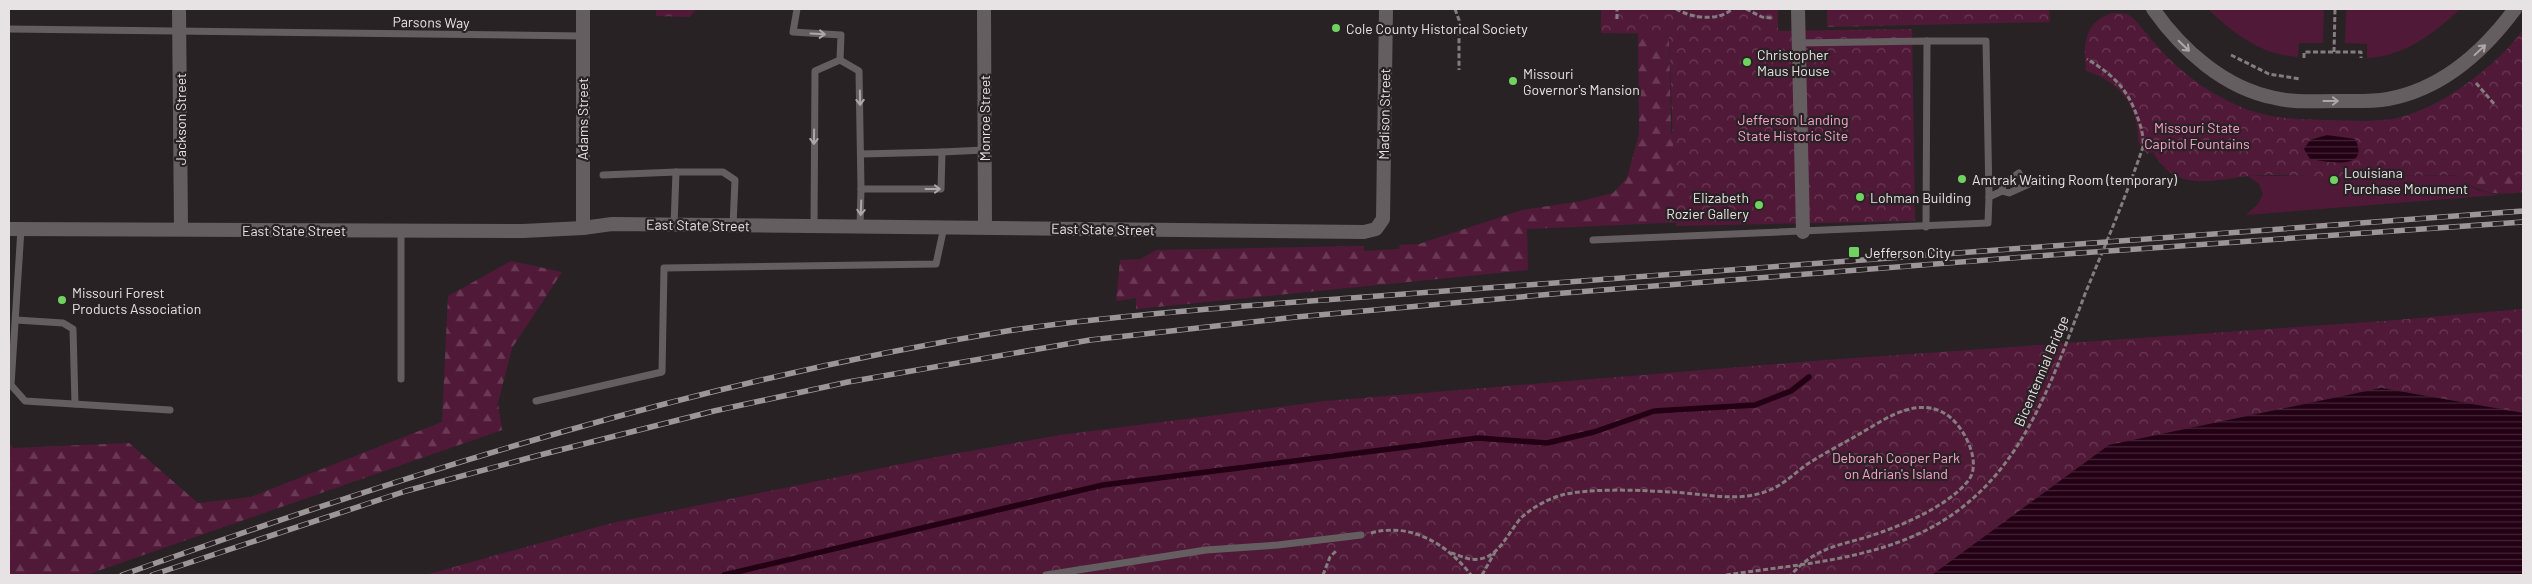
<svg xmlns="http://www.w3.org/2000/svg" width="2532" height="584" font-family="Barlow,sans-serif">
<style>
.green{fill:#511938}
.forest{fill:url(#forest-firs)}
.park{fill:url(#park-crowns)}
.water{fill:url(#water-rules)}
.lines{fill:none;stroke-linecap:round;stroke-linejoin:round}
.stream{stroke:#230014;stroke-width:5.5}
.path{stroke:#837d7f;stroke-width:3;stroke-dasharray:5 2.5;stroke-linecap:butt}
.service{stroke:#655e61;stroke-width:7}
.minor{stroke:#655e61;stroke-width:14}
.tertiary{stroke:#655e61;stroke-width:14}
.rail-casing{stroke:#9c9699;stroke-width:5.5}
.rail{stroke:#292225;stroke-width:4;stroke-dasharray:11;stroke-linecap:butt}
.oneway{stroke:#aca7a9}
.poi-dot{fill:#70d35f;stroke:#292225;stroke-width:2}
.labels{text-anchor:middle;dominant-baseline:central;stroke-width:4.5;stroke-linejoin:round;paint-order:stroke}
.street-label{font-size:14px;fill:#e7e2e4;stroke:#292225}
.poi-label{font-size:14px;fill:#e7e2e4;stroke:#292225;text-anchor:start}
.park-label{font-size:14px;fill:#fba2cd;stroke:#292225}
</style>
<defs>
<pattern id="forest-firs" width="22" height="20" patternUnits="userSpaceOnUse" patternTransform="scale(1.25)"><rect width="22" height="20" fill="#511938"/><path d="M5 1l3.5 6h-7zM16 11l3.5 6h-7z" fill="#6a3a55"/></pattern>
<pattern id="park-crowns" width="20" height="18" patternUnits="userSpaceOnUse" patternTransform="scale(1.25)"><rect width="20" height="18" fill="#511938"/><path d="M2 6a3 3 0 1 1 6 0M12 15a3 3 0 1 1 6 0" fill="none" stroke="#6a3a55"/></pattern>
<pattern id="water-rules" width="6" height="5" patternUnits="userSpaceOnUse" patternTransform="scale(1.25)"><rect width="6" height="5" fill="#230014"/><path d="M0 2.5h6" fill="none" stroke="#432536"/></pattern>
</defs>
<rect width="100%" height="100%" fill="#292225"/>
<g class="green">
<path d="M2208 9H2324L2323 43H2299L2298 57C2262 55 2234 34 2208 9Z"/>
<path d="M2346 9H2460C2435 33 2403 57 2367 58V44L2345 43Z"/>
<path d="M2248 176H2318V179C2329 184 2339 183 2350 179V176H2456L2477 190 2499 195 2246 215 2258 204 2263 194 2259 184Z"/>
</g>
<g class="forest">
<path d="M1638 33 1669 34 1671 133 1692 138 1709 221 1527 229 1528 270 1136 309V298L1116 301 1120 260 1141 259 1156 250 1364 246V251L1399 249 1400 245 1419 244 1522 210 1582 201 1613 193 1627 178 1639 134Z"/>
<path d="M2523 43V192C2492 196 2481 193 2456 176Z"/>
<path d="M511 261 562 272 512 348 498 403 502 430 86 575H9V443L13 448 129 443 198 503 251 497 442 422 448 296Z"/>
</g>
<g class="park">
<path d="M656 9H697L689 17 656 16Z"/>
<path d="M1601 9H1778V31L1912 29 1915 221 1676 226 1669 34 1601 33Z"/>
<path d="M1827 9H2049L2050 22 1827 27Z"/>
<path d="M2113 13 2127 14 2133 18C2142 27 2149 38 2158 47 2178 70 2203 89 2230 102 2262 118 2287 119 2322 120 2342 120 2363 122 2383 120 2431 117 2495 68 2523 30V175L2350 176V179C2339 183 2328 184 2318 179V176C2295 176 2271 174 2248 176 2212 180 2175 193 2153 152L2147 154C2136 141 2139 141 2137 126 2132 97 2113 79 2086 71 2083 45 2084 21 2113 13Z"/>
<path d="M2523 309V413L2381 388 2109 445 1932 575H425L612 523 931 458 1060 435 1326 401 1826 360 2384 321Z"/>
</g>
<g class="water">
<path d="M2327 135 2355 139C2371 171 2328 162 2310 159L2304 149 2310 140Z"/>
<path d="M2381 388 2523 413V575H1932L2109 445Z"/>
</g>
<g class="lines">
<path class="stream" d="M724 575 1103 485 1478 438 1547 443 1594 432 1654 411 1755 405 1791 391 1809 377"/>
<g class="path">
<path d="M1455 9 1459 20V70"/>
<path d="M1676 9C1692 18 1718 22 1732 9"/>
<path d="M1746 9 1762 17 1772 18"/>
<path d="M1617 19V9"/>
<path d="M2334 52 2335 9"/>
<path d="M2231 55 2269 74 2300 79"/>
<path d="M2304 58V52H2361V58"/>
<path d="M2476 83 2495 105"/>
<path d="M1371 533C1411 522 1447 544 1471 575"/>
<path d="M1451 553C1459 555 1469 561 1479 559 1500 557 1509 530 1522 517 1533 507 1548 499 1562 495 1591 488 1639 490 1670 492 1703 493 1741 504 1772 489 1785 483 1795 473 1806 465 1823 454 1840 445 1856 436 1884 420 1920 392 1951 418 1966 431 1982 464 1968 481 1947 507 1899 527 1867 537 1836 546 1814 549 1791 575"/>
<path d="M1323 575 1330 557 1337 550"/>
<path d="M1482 575 1495 552"/>
<path d="M1726 575C1785 566 1848 562 1904 540 2015 497 2046 396 2085 294 2105 245 2126 197 2143 147 2144 137 2141 126 2137 116 2127 88 2112 74 2087 59"/>
</g>
<g class="service">
<path d="M797 9 793 32 841 35 840 60"/>
<path d="M9 29 583 36"/>
<path d="M1798 43 1927 41 1926 227"/>
<path d="M840 60 859 71 861 189H941L942 152 861 154"/>
<path d="M942 152 984 150"/>
<path d="M603 175 676 172"/>
<path d="M2002 191 2003 184 2019 173"/>
<path d="M1989 197 2002 191 2009 193 2029 184"/>
<path d="M674 226 676 172H723L735 180 733 226"/>
<path d="M814 227 815 71 840 60"/>
<path d="M860 228 861 189"/>
<path d="M21 229 11 385 25 401 170 410"/>
<path d="M401 230V379"/>
<path d="M1593 240 1988 223 1989 197 1986 41H1927"/>
<path d="M16 320 63 323 73 329 75 404"/>
<path d="M536 401 662 372 664 268 936 264 944 227"/>
<path d="M1046 575 1206 550 1278 545 1361 535"/>
</g>
<g class="minor">
<path d="M179 9 181 229"/>
<path d="M583 9V228"/>
<path d="M984 9 985 227"/>
<path d="M1798 9 1803 232"/>
<path d="M9 229 523 231 583 228 612 224 1364 232 1376 229 1383 219 1386 9"/>
</g>
<path class="tertiary" d="M2153 9C2182 50 2224 88 2275 98 2294 103 2316 101 2336 101 2353 101 2371 102 2388 99 2442 89 2484 51 2515 9"/>
<defs>
<g id="rail">
<path d="M122 575C411 472 704 380 1007 331 1085 319 1165 313 1244 306L2523 211"/>
<path d="M152 575 406 491 536 456 714 411 848 382 1090 340 1296 317 1564 293 2051 255 2523 222"/>
</g>
</defs>
<use href="#rail" class="rail-casing"/>
<use href="#rail" class="rail"/>
</g>
<defs><path id="oneway-shaft" d="M-6 0H5M1.5-3L5.5 0L1.5 3" fill="none" stroke-width="1.6" stroke-linecap="round" stroke-linejoin="round" transform="scale(1.25)"/></defs>
<g class="oneway">
<use href="#oneway-shaft" transform="translate(818 34) rotate(3)"/>
<use href="#oneway-shaft" transform="translate(2184 46) rotate(44)"/>
<use href="#oneway-shaft" transform="translate(2480 50) rotate(-43)"/>
<use href="#oneway-shaft" transform="translate(860 98) rotate(89)"/>
<use href="#oneway-shaft" transform="translate(2331 101)"/>
<use href="#oneway-shaft" transform="translate(814 137) rotate(91)"/>
<use href="#oneway-shaft" transform="translate(933 189)"/>
<use href="#oneway-shaft" transform="translate(861 208) rotate(92)"/>
</g>
<g class="poi-dot">
<circle cx="1336" cy="28" r="5"/>
<circle cx="1747" cy="62" r="5"/>
<circle cx="1513" cy="81" r="5"/>
<circle cx="1962" cy="179" r="5"/>
<circle cx="2334" cy="180" r="5"/>
<circle cx="1860" cy="197" r="5"/>
<circle cx="1759" cy="205" r="5"/>
<rect x="1848" y="246" width="12" height="12" rx="2.5"/>
<circle cx="62" cy="300" r="5"/>
</g>
<g class="labels">
<g class="street-label">
<text transform="translate(431 22) rotate(1)">Parsons Way</text>
<text transform="translate(1384 114) rotate(-89)">Madison Street</text>
<text transform="translate(984 118) rotate(-90)">Monroe Street</text>
<text transform="translate(180 119) rotate(-90)">Jackson Street</text>
<text transform="translate(582 119) rotate(-90)">Adams Street</text>
<text transform="translate(698 225) rotate(1)">East State Street</text>
<text transform="translate(1103 229) rotate(1)">East State Street</text>
<text x="294" y="230">East State Street</text>
<text transform="translate(2041 371) rotate(-67)">Bicentennial Bridge</text>
</g>
<g class="poi-label">
<text x="1346" y="28">Cole County Historical Society</text>
<text x="1757" y="54">Christopher<tspan x="1757" dy="16">Maus House</tspan></text>
<text x="1523" y="73">Missouri<tspan x="1523" dy="16">Governor's Mansion</tspan></text>
<text x="2344" y="172">Louisiana<tspan x="2344" dy="16">Purchase Monument</tspan></text>
<text x="1972" y="179">Amtrak Waiting Room (temporary)</text>
<text x="1749" y="197" text-anchor="end">Elizabeth<tspan x="1749" dy="16">Rozier Gallery</tspan></text>
<text x="1870" y="197">Lohman Building</text>
<text x="1865" y="252">Jefferson City</text>
<text x="72" y="292">Missouri Forest<tspan x="72" dy="16">Products Association</tspan></text>
</g>
<g class="park-label">
<text x="1793" y="119">Jefferson Landing<tspan x="1793" dy="16">State Historic Site</tspan></text>
<text x="2197" y="127">Missouri State<tspan x="2197" dy="16">Capitol Fountains</tspan></text>
<text x="1896" y="457">Deborah Cooper Park<tspan x="1896" dy="16">on Adrian's Island</tspan></text>
</g>
</g>
<rect width="2532" height="584" fill="none" stroke="#e7e2e4" stroke-width="20"/>
</svg>
